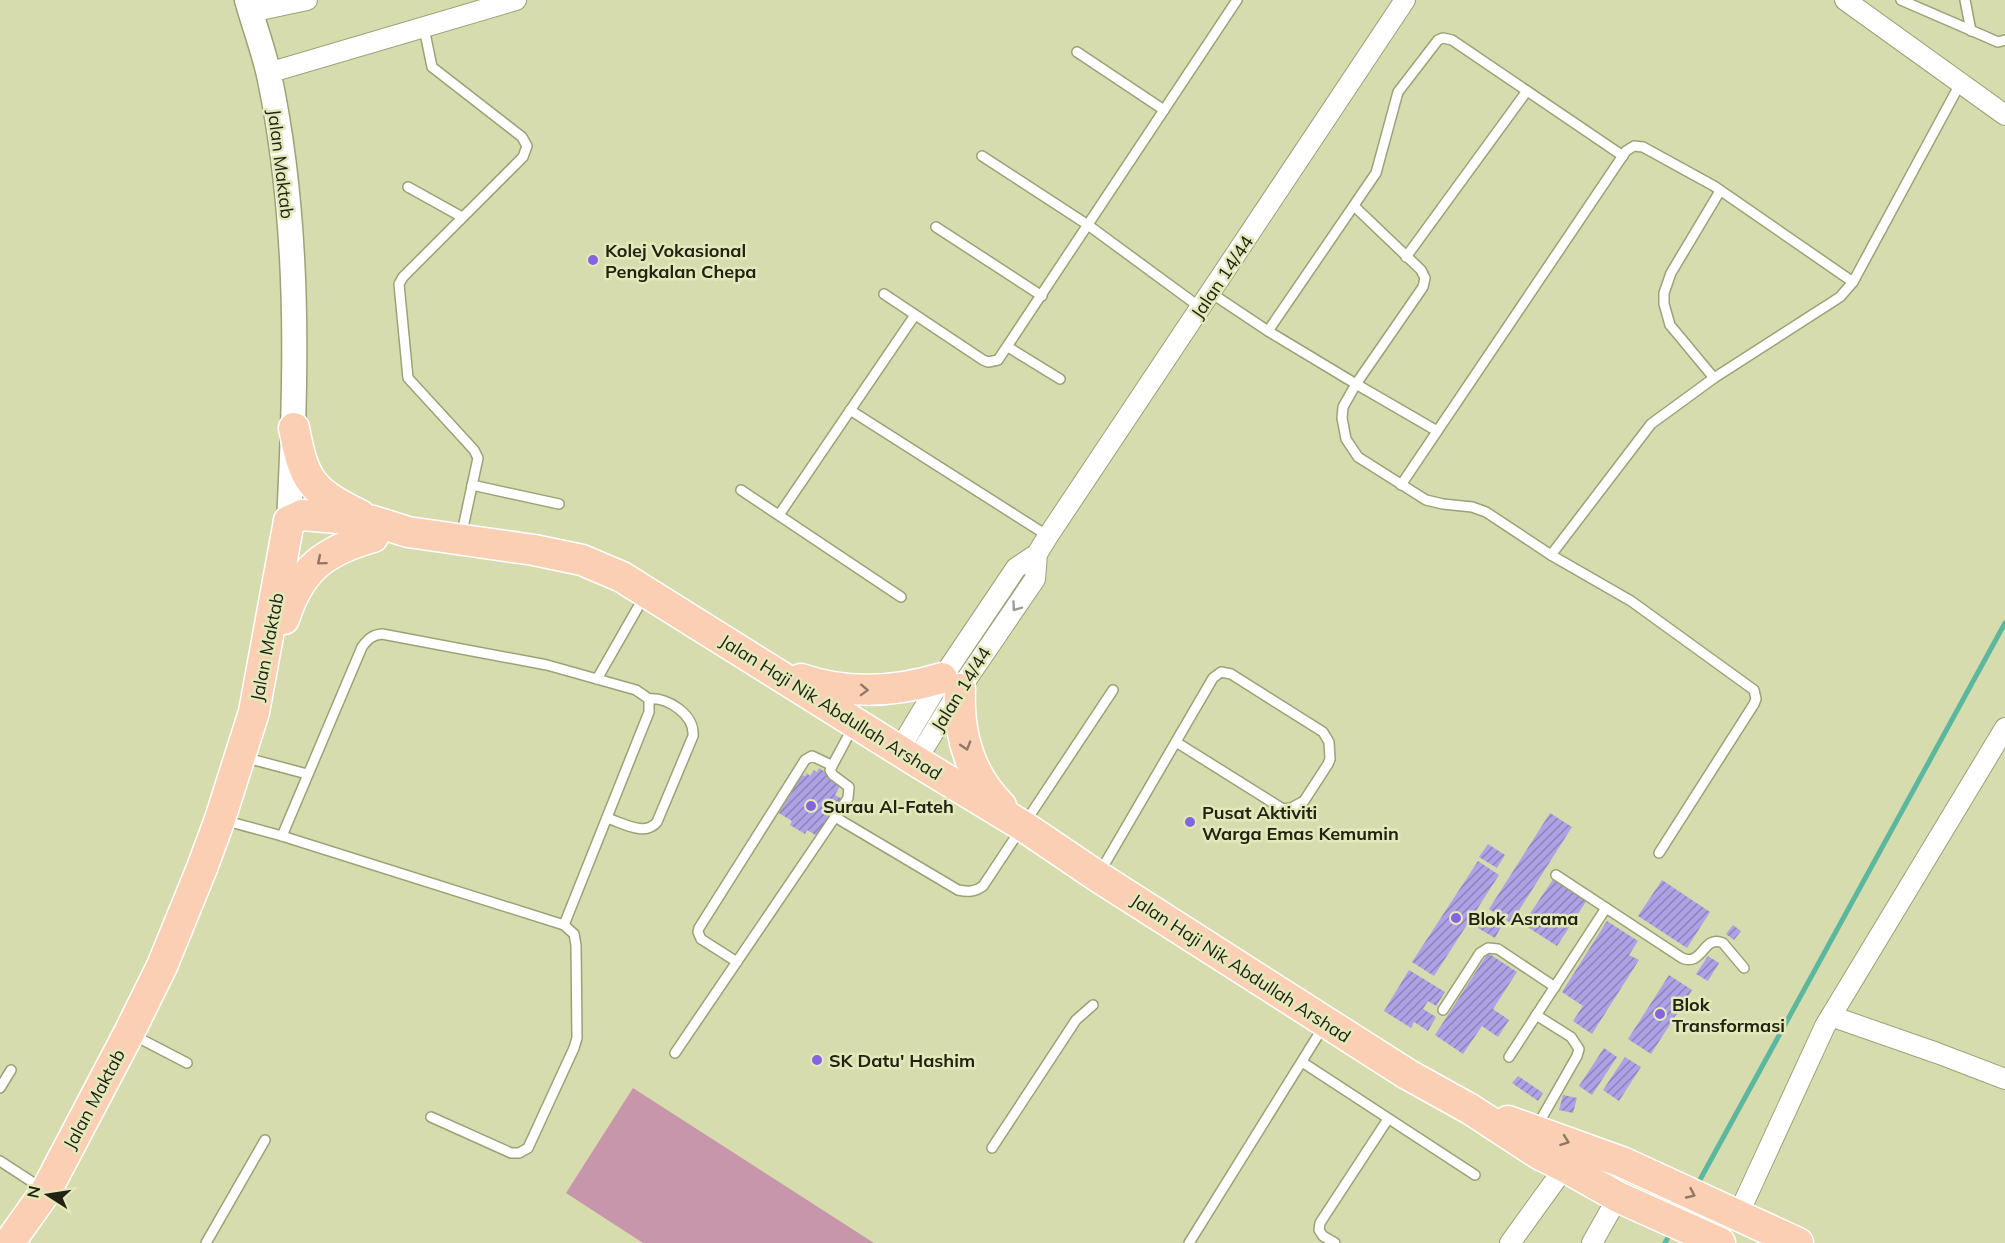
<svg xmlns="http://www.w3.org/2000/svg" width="2005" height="1243" font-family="Mulish,sans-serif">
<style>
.pitch{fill:#c896ab}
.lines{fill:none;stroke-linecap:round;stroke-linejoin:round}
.stream{stroke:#5bb89e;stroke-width:5}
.building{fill:url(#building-hatch)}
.service-casing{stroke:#9da176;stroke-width:12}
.minor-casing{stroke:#9da176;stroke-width:22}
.tertiary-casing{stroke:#9da176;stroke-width:27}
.primary-casing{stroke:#fff;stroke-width:33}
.service{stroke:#fff;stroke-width:9}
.minor{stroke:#fff;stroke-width:20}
.tertiary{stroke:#fff;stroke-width:24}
.primary{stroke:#fbcfb4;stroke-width:30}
.oneway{stroke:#8e7963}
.oneway2{stroke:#9c9c94}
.poi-dot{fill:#8564df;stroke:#e4e9bb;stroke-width:2}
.labels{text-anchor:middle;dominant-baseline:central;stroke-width:5;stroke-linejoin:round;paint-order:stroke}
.street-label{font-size:18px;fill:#222312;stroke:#e4e9bb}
.poi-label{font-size:18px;font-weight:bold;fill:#222312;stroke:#e4e9bb;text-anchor:start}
</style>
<defs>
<pattern id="building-hatch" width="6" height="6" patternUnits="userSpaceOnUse" patternTransform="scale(1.5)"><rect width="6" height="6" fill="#aea1e5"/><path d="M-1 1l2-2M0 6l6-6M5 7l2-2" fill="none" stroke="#8d83b8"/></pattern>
</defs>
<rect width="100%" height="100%" fill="#d7dcae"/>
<path class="pitch" d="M633 1088 874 1243H643L566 1193Z"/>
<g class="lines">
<g class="stream">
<path d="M1696 1187 2005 623"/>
<path d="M1665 1243 1671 1232"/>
</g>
</g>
<g class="building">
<path d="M819 768 836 779 834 782 840 786 835 795 842 799 819 837 807 830 805 834 790 825 792 821 779 813 802 775 805 776 807 773 810 776 814 770 817 772Z"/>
<path d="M1550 813 1572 827 1511 923 1489 909Z"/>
<path d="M1488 844 1505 855 1497 868 1479 857Z"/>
<path d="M1478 861 1499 875 1434 976 1412 962Z"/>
<path d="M1554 878 1587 900 1557 946 1523 924Z"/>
<path d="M1662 880 1710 912 1687 948 1638 916Z"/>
<path d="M1485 917 1501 927 1495 938 1478 928Z"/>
<path d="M1607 921 1638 941 1629 955 1639 960 1592 1034 1573 1021 1583 1006 1562 992Z"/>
<path d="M1733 925 1741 931 1734 940 1726 934Z"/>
<path d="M1488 953 1517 972 1493 1009 1509 1020 1498 1037 1482 1026 1463 1054 1435 1035Z"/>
<path d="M1708 956 1719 963 1708 981 1696 974Z"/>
<path d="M1409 970 1445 992 1436 1006 1428 1001 1423 1009 1436 1017 1428 1031 1414 1022 1411 1028 1384 1011Z"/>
<path d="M1669 975 1692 990 1651 1054 1628 1039Z"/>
<path d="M1604 1048 1617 1057 1592 1095 1579 1086Z"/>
<path d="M1625 1057 1641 1067 1619 1101 1603 1090Z"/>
<path d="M1518 1076 1543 1093 1538 1101 1512 1083Z"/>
<path d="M1563 1095 1577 1098 1573 1113 1559 1110Z"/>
</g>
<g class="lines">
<defs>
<g id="service">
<path d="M1901 0 1998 42 2005 40"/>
<path d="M1965 0 1971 31"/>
<path d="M424 28 432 67 522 137 527 146 523 157 403 277 399 284 408 378 474 450 478 458 461 537"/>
<path d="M1077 52 1164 110"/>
<path d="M982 156 1088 225 1201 308"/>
<path d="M408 187 462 217"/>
<path d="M1354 206 1421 270 1425 278 1423 287 1356 384 1437 431"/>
<path d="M936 227 1042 296"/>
<path d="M1406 257 1527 91"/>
<path d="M1211 293 1268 331 1356 384 1343 407 1342 418 1346 439 1358 457 1426 500 1443 504 1472 507 1486 512 1551 555 1631 601 1754 690 1756 699 1754 704 1659 853"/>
<path d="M884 294 983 360 988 362 998 360 1237 0"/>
<path d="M1268 331 1376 173 1398 92 1438 40 1443 38 1452 40 1623 156"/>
<path d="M1008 347 1060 379"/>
<path d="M1714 378 1670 325 1664 304V293L1671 273 1720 191"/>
<path d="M850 410 1048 536"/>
<path d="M472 485 559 504"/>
<path d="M1401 485 1626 151 1634 146 1643 147 1714 186 1853 282"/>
<path d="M741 490 901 597"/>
<path d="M779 515 915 315"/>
<path d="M1551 555 1651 424 1714 378 1840 297 1853 282 1960 84"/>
<path d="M597 679 645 595"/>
<path d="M243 757 307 774"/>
<path d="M835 817 958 890C968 892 975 892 983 886L1113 690"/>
<path d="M607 818C623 823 645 837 657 822L693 736C695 715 668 697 649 699"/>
<path d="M223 820 282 836 564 925 574 934 576 945 577 1038 574 1048 528 1148 519 1153H511L431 1117"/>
<path d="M282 836 362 647C368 639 372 635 382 634L547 665 636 690 649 699V712L564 925"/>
<path d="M1100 872 1213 678 1221 672 1231 674 1323 732 1329 742 1330 759 1328 764 1304 801 1291 808 1283 809 1176 742"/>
<path d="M1556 875 1682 958C1703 967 1703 934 1723 943L1744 968"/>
<path d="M737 962 701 939 698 932 699 928 805 760 812 756 831 765"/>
<path d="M1443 1010 1480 953 1488 948 1498 949 1555 987"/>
<path d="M133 1035 187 1063"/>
<path d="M675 1053 848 798 849 787 833 775 830 770 854 725"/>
<path d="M1509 1057 1606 908"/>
<path d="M1302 1062 1475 1175"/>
<path d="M0 1088 11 1070"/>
<path d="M1536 1128 1577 1056 1579 1049 1571 1037 1536 1015"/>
<path d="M992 1148 1076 1020 1093 1005"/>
<path d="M0 1161 43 1189"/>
<path d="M206 1243 265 1140"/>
<path d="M1189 1243 1325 1024"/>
<path d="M1335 1243 1323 1236 1319 1230 1320 1223 1388 1119"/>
</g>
<g id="minor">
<path d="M1845 0 2005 115"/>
<path d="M250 12 307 0"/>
<path d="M268 73 516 0"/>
<path d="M899 750 942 678 1016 568 1037 554"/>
<path d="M916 761 960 689 1035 579 1037 554 1048 536 1405 0"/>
<path d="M1831 1016 1937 1053 2005 1079"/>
<path d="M1738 1215 1825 1026 2005 728"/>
<path d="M1510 1243 1565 1167"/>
<path d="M1592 1243 1618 1197"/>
</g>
<path id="tertiary" d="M247 0C254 25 263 49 269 75 300 221 297 372 289 521"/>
<g id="primary">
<path d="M294 428C304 481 311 491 360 515"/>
<path d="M289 521 302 515 373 521 408 532 534 550 582 560 622 577 916 761 1023 826 1097 876 1407 1074 1470 1109 1539 1154 1565 1167 1618 1197 1720 1243"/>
<path d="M284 619C300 569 324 551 373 537"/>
<path d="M801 679C848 695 896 692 942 678"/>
<path d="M960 689C958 732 969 774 1001 806"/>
<path d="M1508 1121 1622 1162 1798 1243"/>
<path d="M9 1243 46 1191 129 1033 162 966 202 868 220 819 254 712 289 521"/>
</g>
</defs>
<use href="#service" class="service-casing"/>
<use href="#minor" class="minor-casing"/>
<use href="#tertiary" class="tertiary-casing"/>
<use href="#primary" class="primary-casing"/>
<use href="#service" class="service"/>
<use href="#minor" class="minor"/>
<use href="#tertiary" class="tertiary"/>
<use href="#primary" class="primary"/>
</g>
<defs><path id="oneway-chevron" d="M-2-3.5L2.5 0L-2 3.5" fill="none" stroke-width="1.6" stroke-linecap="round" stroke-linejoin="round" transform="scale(1.5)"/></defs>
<g class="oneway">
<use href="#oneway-chevron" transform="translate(321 561) rotate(140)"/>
<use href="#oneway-chevron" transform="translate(864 690) rotate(2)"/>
<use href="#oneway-chevron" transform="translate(966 746) rotate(73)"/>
<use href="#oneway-chevron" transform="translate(1565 1141) rotate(20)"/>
<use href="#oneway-chevron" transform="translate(1691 1194) rotate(25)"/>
</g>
<use class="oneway2" href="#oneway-chevron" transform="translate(1016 607) rotate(126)"/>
<g class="poi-dot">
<circle cx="593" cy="260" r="6"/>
<circle cx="811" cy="806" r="6"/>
<circle cx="1190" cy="822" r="6"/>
<circle cx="1456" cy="918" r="6"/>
<circle cx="1660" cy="1014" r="6"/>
<circle cx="817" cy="1060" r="6"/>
</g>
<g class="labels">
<g class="street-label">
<text transform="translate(281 164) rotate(83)">Jalan Maktab</text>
<text transform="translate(1222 277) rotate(-56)">Jalan 14/44</text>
<text transform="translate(267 647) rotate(-79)">Jalan Maktab</text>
<text transform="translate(961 689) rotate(-58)">Jalan 14/44</text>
<text transform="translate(831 707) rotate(32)">Jalan Haji Nik Abdullah Arshad</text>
<text transform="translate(1241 968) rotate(33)">Jalan Haji Nik Abdullah Arshad</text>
<text transform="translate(94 1099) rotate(-62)">Jalan Maktab</text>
</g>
<g class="poi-label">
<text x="605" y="250">Kolej Vokasional<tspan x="605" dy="21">Pengkalan Chepa</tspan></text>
<text x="823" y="806">Surau Al-Fateh</text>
<text x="1202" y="812">Pusat Aktiviti<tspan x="1202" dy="21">Warga Emas Kemumin</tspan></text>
<text x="1468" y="918">Blok Asrama</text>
<text x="1672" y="1004">Blok<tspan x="1672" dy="21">Transformasi</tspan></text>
<text x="829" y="1060">SK Datu' Hashim</text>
</g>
</g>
<g transform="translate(48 1195) rotate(282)" stroke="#e4e9bb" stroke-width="4.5" paint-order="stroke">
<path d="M0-4.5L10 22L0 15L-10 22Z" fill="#222312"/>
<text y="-9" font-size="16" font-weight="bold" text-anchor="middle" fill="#222312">N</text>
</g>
</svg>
